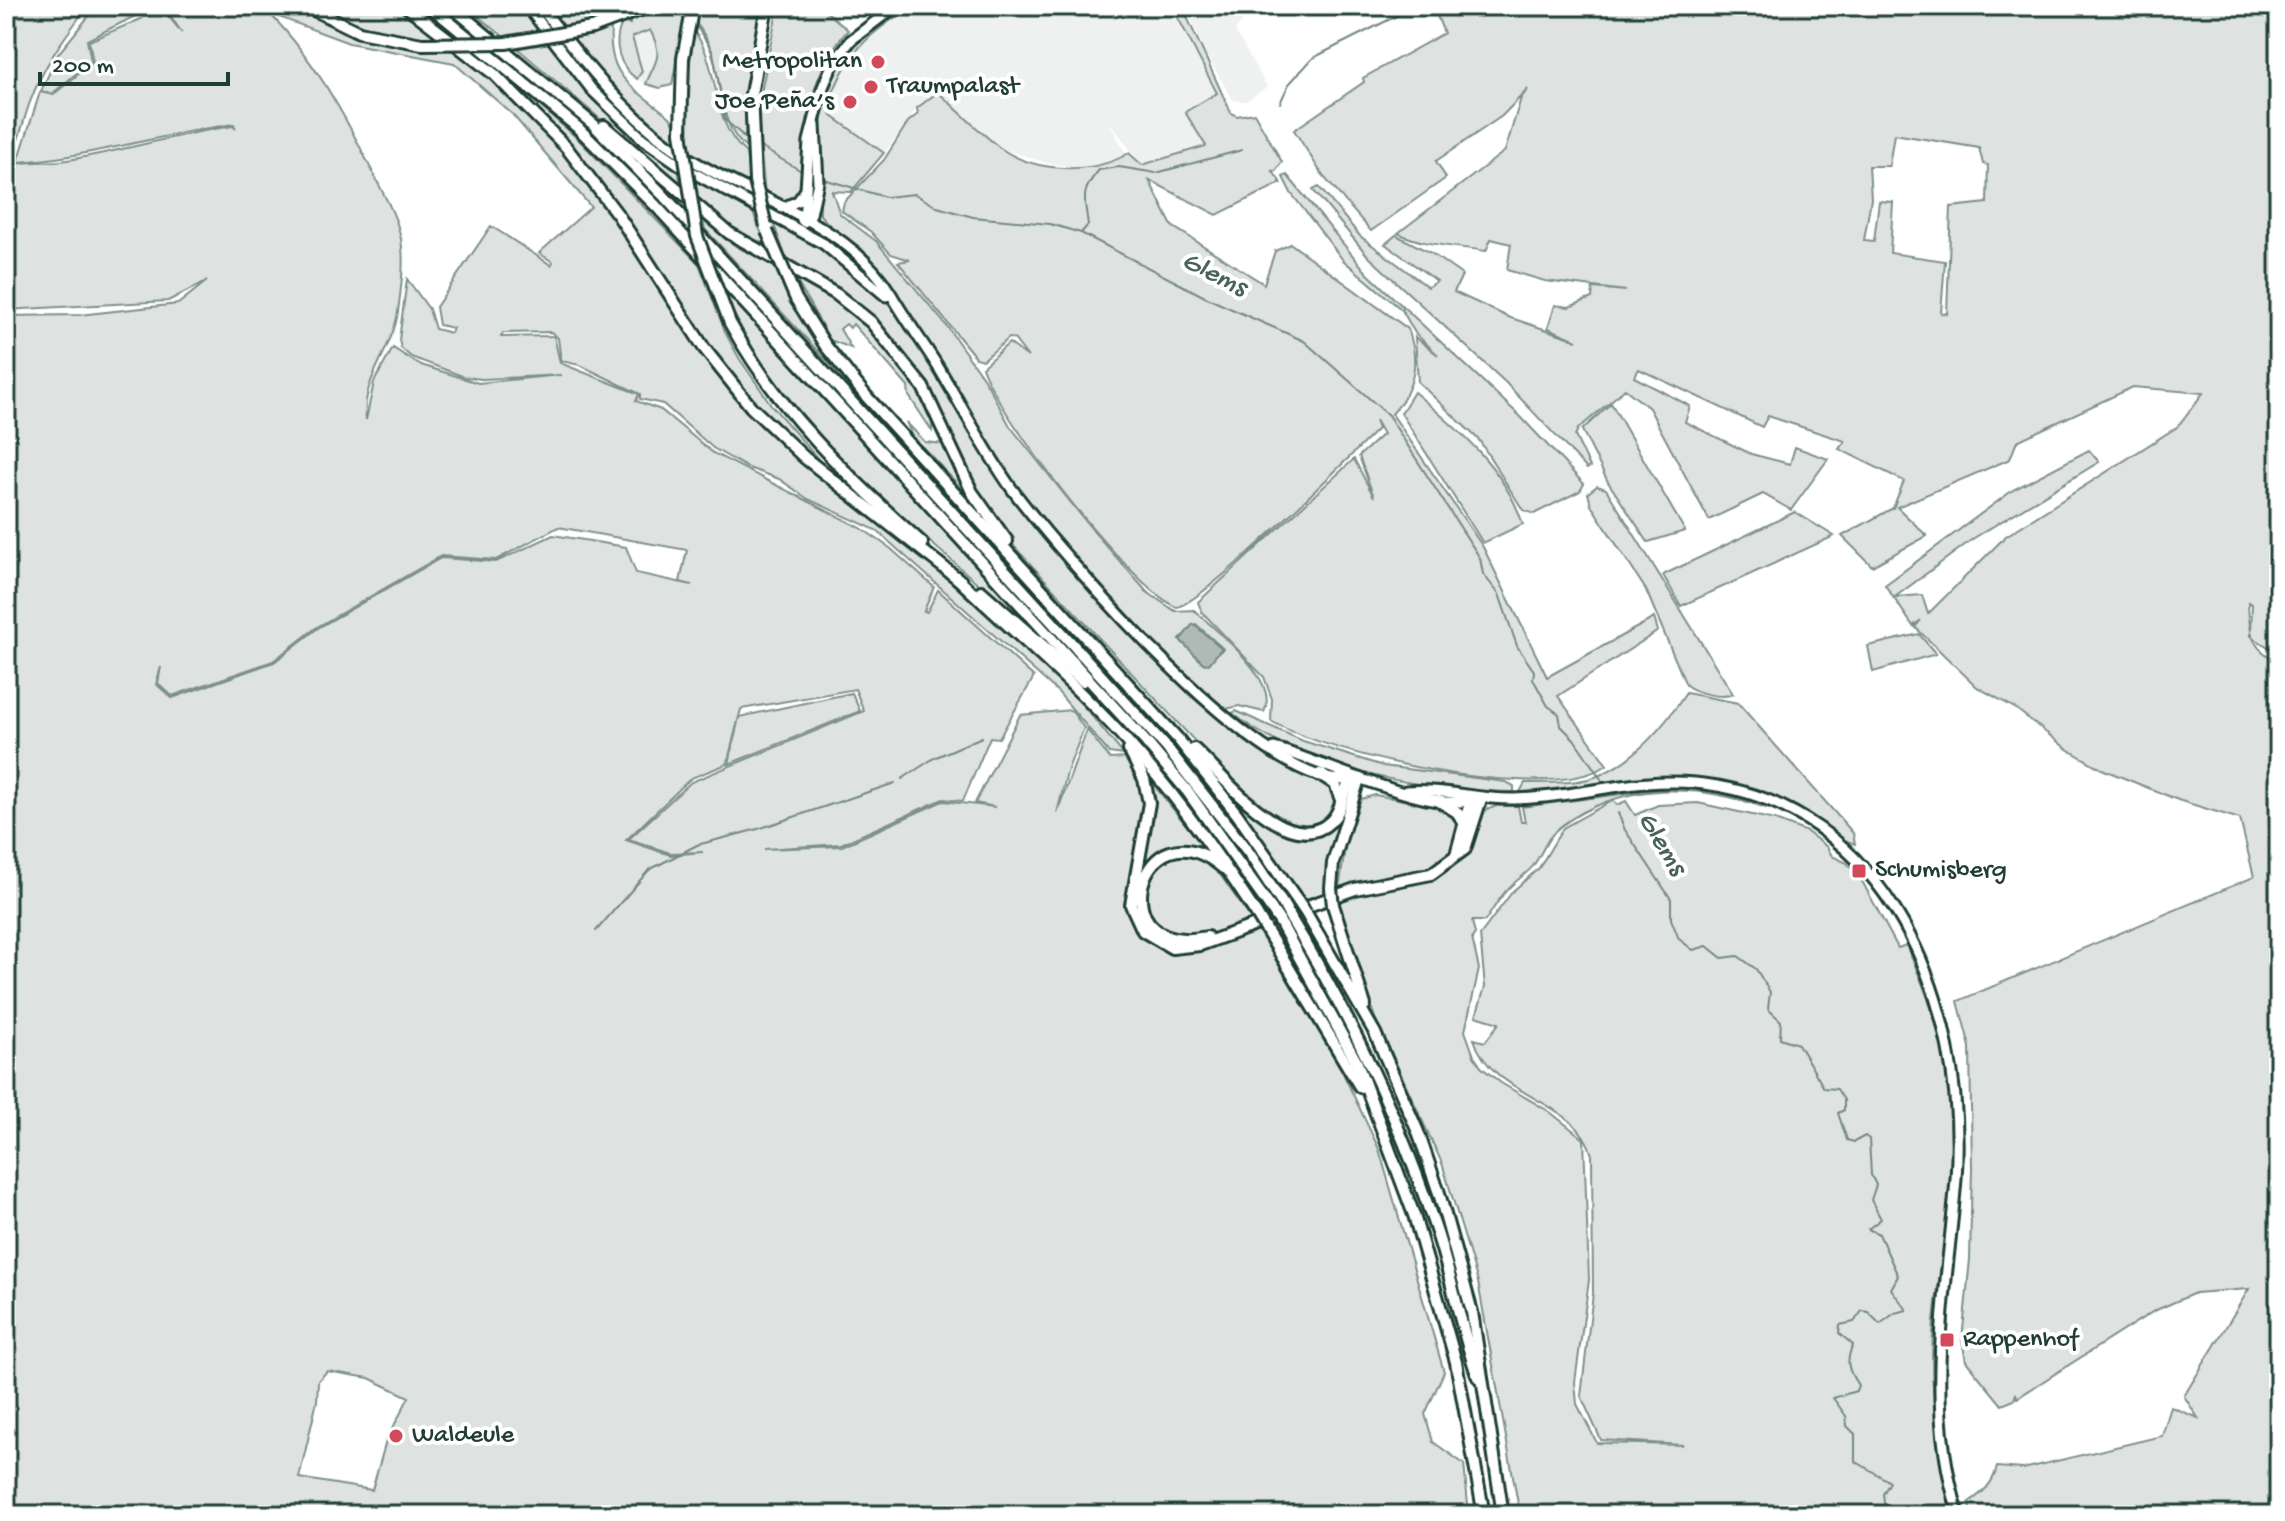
<svg xmlns="http://www.w3.org/2000/svg" width="2285" height="1521" font-family="'Gochi Hand',sans-serif">
<style>
.built{fill:#eef1f0}
.green{fill:#dee3e2;stroke:#7e908b;stroke-width:2;fill-rule:evenodd}
.water{fill:#afbab7;stroke:#758883;stroke-width:2}
.lines{fill:none;stroke-linecap:round;stroke-linejoin:round}
.stream{stroke:#758883;stroke-width:2}
.major-casing{stroke:#1f3d34;stroke-width:15}
.highway-casing{stroke:#1f3d34;stroke-width:16}
.major{stroke:#fff;stroke-width:9}
.highway{stroke:#fff;stroke-width:10}
.highway-bridge-casing{stroke:#1f3d34;stroke-width:16;stroke-linecap:butt}
.highway-bridge{stroke:#fff;stroke-width:10}
.poi-dot{fill:#d1495b;stroke:#fff;stroke-width:3}
.labels{text-anchor:middle;dominant-baseline:central;stroke-width:8;stroke-linejoin:round;paint-order:stroke}
.poi-label{font-size:26px;fill:#1f3d34;stroke:#fff;text-anchor:start}
.water-label{font-size:28px;font-style:italic;fill:#4a625b;stroke:#fff}
</style>
<rect width="100%" height="100%" fill="#fff"/>
<filter id="ink" filterUnits="userSpaceOnUse"><feTurbulence type="fractalNoise" baseFrequency=".0125" numOctaves="2"/><feDisplacementMap in="SourceGraphic" scale="16" xChannelSelector="R" yChannelSelector="G"/><feConvolveMatrix kernelMatrix="1 2 1 2 8 2 1 2 1" color-interpolation-filters="sRGB"/></filter>
<g filter="url(#ink)">
<g class="built">
<path d="M906 6H1170L1217 93 1185 112 1206 146 1142 165 1107 119 1126 154 1088 169 1047 163 1006 150 963 119 938 93 921 102 885 152 824 109 842 58 867 31Z"/>
<path d="M1186 6H1254L1235 31 1267 87 1246 101 1233 100 1203 49Z"/>
<path d="M650 30 657 45 658 63 646 84 637 79 642 71 632 37Z"/>
</g>
<g class="green">
<path d="M6 6H80L85 10C62 40 43 67 30 102 22 123 20 144 6 161Z"/>
<path d="M97 6H155L87 40 91 61 52 94 41 91 58 54Z"/>
<path d="M164 6H262C312 54 345 115 375 177 385 197 397 217 401 239 405 263 401 288 398 312 392 352 361 378 366 420L374 382 393 348 418 364 478 383 561 375 482 379 465 377 411 357 401 348 399 340 407 279 429 309 435 329 451 333 453 328 439 325 436 307 491 226 551 265 553 262 539 253 591 207 512 114 454 63 349 43 279 17 268 6H298L339 29 385 43 458 51 507 92 561 148 603 200 716 371 1030 653 1081 703 1124 755 1109 753 1058 692 876 530 808 499 779 479 746 467 713 448 663 404 640 399V394L580 365 561 361 558 338 551 332 503 333 501 337 554 336 560 363 639 394 636 401 661 410 713 453 861 528 890 548 934 587 924 611 927 612 938 590 1034 677 999 738 990 737 963 801 943 799 841 844 764 849 842 846 943 801 995 807 975 803 1020 715 1071 710 1084 728 1068 769 1057 813 1087 730 1110 759 1127 758C1136 772 1144 785 1145 803 1148 846 1103 907 1149 941 1161 949 1182 954 1196 952 1215 950 1238 931 1258 930L1341 1069 1379 1149 1444 1372 1425 1414 1433 1442 1464 1464 1469 1515H6V316L79 315 178 304 207 281 168 301 6 310V169C22 158 47 164 67 160 123 151 177 134 233 126L236 129 234 124C161 134 91 157 18 162L40 92 53 95 93 62 89 41 141 19 161 7 182 33ZM558 527 687 550 680 582 692 585 636 573 626 547 553 535 496 562 441 558 318 628 274 662 172 698 156 684 161 667 158 683 172 696 273 661 317 627 441 556 496 560ZM855 689 864 711 691 782 629 839 670 853 703 852 670 855 626 840 691 778 727 764 741 709ZM327 1371 369 1378 409 1397 386 1441 372 1490 299 1478 317 1401 318 1381Z"/>
<path d="M315 6H397L442 39 381 33Z"/>
<path d="M465 6H523L545 32 504 37Z"/>
<path d="M544 6H641L562 29Z"/>
<path d="M664 6H674L684 17 672 85 660 88 646 84C654 62 665 58 650 30L632 37 642 71 637 79C619 67 612 43 622 23L630 24V20Z"/>
<path d="M699 6H762L748 72 745 137 741 136 745 138 746 148C710 117 729 63 696 23Z"/>
<path d="M778 6H820L848 30C808 74 802 136 802 187L787 204 765 195 757 108 765 101 760 98Z"/>
<path d="M905 6H913C867 35 846 52 828 107L832 116 884 153 851 192 832 191 840 214 876 241 946 325 986 382 1010 426 1095 533 1147 592 1175 611 1194 610C1215 630 1281 680 1264 712L1239 706 1226 709 1192 683 1041 521 1011 480 904 306 861 248 834 230 820 215C818 119 812 64 905 6ZM1196 624 1223 649 1205 664 1180 640Z"/>
<path d="M1172 6H1182L1231 113 1237 116 1254 113 1282 162 1275 172 1272 170 1281 183 1217 215 1149 180 1172 226 1264 284 1275 251 1291 244 1408 329C1420 362 1415 388 1392 414L1483 547 1547 677 1654 618 1658 631 1558 696 1607 765C1549 806 1330 756 1271 721L1272 699 1264 677 1202 612 1198 602 1354 459 1374 497 1359 456 1383 434 1375 420 1378 429C1349 457 1202 605 1176 607 1128 584 1000 418 982 367L1009 343 1028 357 1014 339 1009 338 983 360 976 358 898 262 910 260 891 254 871 232 842 211 844 202 884 160 908 122 918 114 917 108 938 92C958 110 977 130 999 147 1034 173 1093 175 1129 153L1142 165 1206 146 1185 112 1217 93Z"/>
<path d="M1433 6H2279V654L2251 636 2252 604 2248 602C2249 630 2250 650 2279 661V1515H1971L1969 1502C1983 1493 1993 1484 1997 1467L2023 1469 2162 1436 2171 1407 2198 1418 2184 1396 2249 1289 2195 1293 2154 1311 2017 1398 2016 1393 2014 1400 2002 1405 1966 1361 1962 1340 1970 1259 1972 1168 1970 1047 1958 1001 2254 877 2240 819 2178 800 2102 769 2067 749 2015 708 1977 687 1915 627 1921 620 1913 626 1885 585 2013 490 2089 450 2099 462 1974 538 1895 597 1922 595 1928 614 2006 536 2177 427 2203 393 2133 387 2017 441 2010 459 1897 507 1927 536 1872 566 1842 536 1893 508 1904 481 1839 449 1845 441 1768 416 1762 427 1639 369 1634 377 1690 406 1685 422 1751 454 1790 464 1795 447 1828 459 1791 510 1763 494 1709 520 1649 408 1625 389 1578 429 1575 436 1590 467 1587 469 1505 382 1368 256 1313 190 1319 187 1360 236 1428 287 1437 281 1385 244 1396 235 1431 253 1462 275 1454 292 1508 317 1577 340 1548 328 1555 305 1569 307 1592 298 1593 288 1626 291 1545 281 1507 270 1511 244 1491 239 1486 251C1456 246 1424 246 1398 233L1505 151 1521 98 1528 89 1502 116 1436 161 1446 178 1371 231 1323 176 1294 130 1364 82 1363 78 1444 33ZM1894 134 1979 148 1983 164 1988 165 1987 203 1951 207 1947 314 1941 313 1945 261 1890 253 1893 202 1879 201 1874 241 1864 240 1871 199 1869 166H1889Z"/>
<path d="M608 28 611 29C607 79 636 89 670 117L674 123 676 145 615 92 571 39Z"/>
<path d="M694 31C722 69 709 121 746 153L751 188 690 154 686 93Z"/>
<path d="M552 43 582 80 678 166 681 188 517 48Z"/>
<path d="M472 51H476L577 138 699 264 726 334 739 358 772 406 826 468C780 433 736 390 703 341 673 295 646 247 614 202 574 145 526 94 472 51Z"/>
<path d="M1287 175 1367 273 1520 416 1584 484 1580 491 1534 514 1523 510 1479 440 1418 382 1415 337 1438 355 1415 333 1402 310 1343 260 1291 193 1283 177Z"/>
<path d="M693 176 751 208 766 244 741 234 697 202Z"/>
<path d="M771 217 809 237 882 295 922 348 989 460 1162 666 1192 697 1250 745 1332 784 1338 803 1327 821 1305 830 1271 816 1228 777 1010 542 983 505 911 363 870 317 788 263Z"/>
<path d="M703 221 737 247 774 266 791 301 820 346 872 410 705 229Z"/>
<path d="M794 276C819 290 845 304 866 324 887 344 936 402 932 431L909 396 908 387 853 324 850 328 846 324 840 329 851 348 830 340Z"/>
<path d="M721 287 1047 643 915 529 918 533C836 459 766 390 721 287Z"/>
<path d="M1414 392C1458 429 1504 467 1523 524L1483 543 1401 413Z"/>
<path d="M1611 403 1685 531 1648 542 1608 482 1582 430Z"/>
<path d="M906 422 925 442 943 444 966 493 913 437Z"/>
<path d="M1597 486 1606 489 1733 694C1721 699 1696 693 1686 685L1646 590 1591 505 1588 493Z"/>
<path d="M1795 512 1834 536 1681 606 1663 575Z"/>
<path d="M1919 634 1936 654 1873 672 1868 646Z"/>
<path d="M852 693 860 711 729 764 739 717Z"/>
<path d="M1686 693 1738 703 1853 833 1855 844C1824 834 1796 806 1763 794 1678 764 1606 789 1520 792L1525 783C1549 782 1578 785 1600 775 1636 759 1665 725 1686 693Z"/>
<path d="M1236 711 1303 741 1383 766 1506 782 1514 786V792C1423 790 1306 772 1232 713Z"/>
<path d="M1148 778 1208 852C1162 835 1111 880 1146 924 1154 935 1167 939 1176 944 1109 931 1144 869 1151 828 1154 811 1151 795 1148 778Z"/>
<path d="M1221 782C1243 800 1266 828 1295 835L1341 820 1329 863 1326 893 1305 899Z"/>
<path d="M1676 787 1702 788 1768 805 1766 808C1698 783 1622 781 1561 826 1547 836 1543 852 1533 866 1526 875 1514 881 1506 891 1498 900 1492 911 1485 921H1472L1475 934 1472 938 1479 969 1465 1031 1474 1056 1481 1067 1501 1083 1550 1112 1584 1139 1589 1280 1575 1382 1577 1404 1597 1443 1683 1445 1601 1440 1581 1396 1593 1293 1592 1155C1577 1097 1493 1100 1474 1039L1485 1042 1499 1023 1476 1016 1485 987 1480 935 1513 891 1539 868 1563 828 1613 800 1617 805 1626 801 1635 815 1658 805 1698 803 1775 820 1807 832 1827 847 1832 856 1847 863 1863 883 1898 948 1906 945C1934 1006 1950 1059 1953 1127 1957 1203 1933 1281 1932 1358 1932 1411 1941 1463 1951 1515H1520L1478 1282 1442 1163 1375 1018 1340 912 1339 899 1415 884 1441 875 1470 850 1485 811 1496 806H1518L1521 822H1525L1522 807Z"/>
<path d="M1375 795 1443 807 1460 822 1455 850 1434 869 1339 889 1346 842 1361 799Z"/>
<path d="M1194 854 1214 866 1251 919C1211 936 1192 945 1153 923L1143 895C1154 865 1160 855 1194 854Z"/>
</g>
<path class="water" d="M1193 624 1222 648 1209 664 1203 663 1180 640Z"/>
<g class="lines">
<g class="stream">
<path d="M681 6 686 12"/>
<path d="M695 24 713 52 725 120 748 140"/>
<path d="M1280 103 1289 84 1313 58 1416 6"/>
<path d="M757 145 803 172"/>
<path d="M820 178 885 197 915 194 937 207 973 217 1050 224 1081 233 1207 298 1304 341 1388 415 1480 558 1483 574 1499 594 1517 646 1534 671 1533 679 1548 706 1559 714 1561 726 1574 739 1601 779"/>
<path d="M1081 233 1088 225C1085 199 1079 193 1099 170L1119 167 1156 173 1242 150"/>
<path d="M902 779 934 758 982 737"/>
<path d="M1618 813 1625 830 1671 899V919L1679 939 1693 950 1707 946 1722 958 1738 956 1756 969 1770 992 1768 1009 1781 1021 1780 1038 1798 1044 1824 1088 1837 1089 1844 1100V1110L1838 1113 1847 1140 1854 1142 1865 1136 1869 1139 1871 1175 1876 1185 1871 1200 1881 1219 1868 1229 1879 1234 1898 1276 1891 1289 1907 1310 1895 1313 1880 1324 1868 1312 1862 1311 1854 1322 1840 1325 1839 1333 1853 1345C1845 1361 1848 1371 1858 1385L1856 1391 1833 1398 1846 1416 1847 1426 1855 1434V1461L1890 1482 1883 1494 1885 1509 1898 1510 1901 1515"/>
<path d="M596 931 649 870 697 845 758 829 895 783"/>
</g>
<defs>
<g id="major">
<path d="M527 6 592 90 643 139 683 167 824 244 886 296"/>
<path d="M540 6C580 57 619 108 672 147 740 196 845 217 891 294 906 320 924 344 940 370 964 410 985 451 1012 489 1059 552 1272 803 1354 778"/>
<path d="M782 208 798 201 805 191"/>
<path d="M802 220 811 214 818 182 815 125"/>
<path d="M804 222 809 141 823 87 833 63 851 40 896 6"/>
<path d="M1274 748C1315 758 1438 817 1471 799"/>
<path d="M1406 791C1443 788 1478 800 1514 799 1575 798 1634 777 1695 783 1890 801 1968 1007 1956 1179 1947 1291 1923 1404 1959 1515"/>
</g>
<g id="highway">
<path d="M306 6 359 32 422 44"/>
<path d="M406 6 494 74 566 147 618 215 704 348 751 407 805 458 961 581"/>
<path d="M430 6 577 127 657 207 1146 742 1188 792 1272 910"/>
<path d="M451 6 593 124 663 195 1167 748 1249 853 1284 906"/>
<path d="M592 28 651 6"/>
<path d="M604 126 729 233 836 294 871 322 923 387 972 492 1007 541"/>
<path d="M681 132 683 58 693 6"/>
<path d="M755 181 751 94 767 6"/>
<path d="M796 299 825 345 866 396 1178 739 1237 814 1298 901"/>
<path d="M730 323C778 411 848 477 922 543"/>
<path d="M956 577C1018 636 1085 692 1141 757 1184 806 1221 860 1257 915"/>
<path d="M981 591 1083 681"/>
<path d="M1194 749C1223 775 1289 862 1331 821 1344 809 1340 790 1354 778"/>
<path d="M1129 750 1144 779 1149 803 1131 905 1143 931 1172 948 1200 945 1355 889 1431 874 1465 849 1481 799"/>
<path d="M1320 774 1335 784 1341 800"/>
<path d="M1439 801 1457 812 1465 824"/>
<path d="M1457 851 1471 799"/>
<path d="M1331 888 1333 863 1359 779"/>
<path d="M1333 905 1365 1005"/>
<path d="M1306 913 1375 1033 1418 1132 1439 1193 1472 1312 1503 1515"/>
<path d="M1291 919C1351 1017 1400 1120 1436 1230 1452 1278 1461 1330 1478 1377"/>
<path d="M1280 922 1357 1063 1414 1215 1456 1362 1484 1515"/>
<path d="M1265 928 1360 1087"/>
<path d="M1207 937C1097 959 1140 797 1223 868"/>
</g>
</defs>
<use href="#major" class="major-casing"/>
<use href="#highway" class="highway-casing"/>
<use href="#major" class="major"/>
<use href="#highway" class="highway"/>
<defs>
<g id="highway-bridge">
<path d="M422 44 506 43 592 28"/>
<path d="M681 132 697 236 730 323"/>
<path d="M755 181 766 226"/>
<path d="M767 231 796 299"/>
<path d="M1331 888 1333 905"/>
<path d="M1298 901 1306 913"/>
<path d="M1284 906 1291 919"/>
<path d="M1272 910 1280 922"/>
<path d="M1257 915 1265 928"/>
</g>
</defs>
<use href="#highway-bridge" class="highway-bridge-casing"/>
<use href="#highway-bridge" class="highway-bridge"/>
</g>
</g>
<g class="poi-dot">
<circle cx="878" cy="62" r="8"/>
<circle cx="871" cy="87" r="8"/>
<circle cx="850" cy="102" r="8"/>
<rect x="1851" y="863" width="16" height="16" rx="4"/>
<rect x="1939" y="1332" width="16" height="16" rx="4"/>
<circle cx="396" cy="1436" r="8"/>
</g>
<g class="labels">
<g class="poi-label">
<text x="862" y="62" text-anchor="end">Metropolitan</text>
<text x="887" y="87">Traumpalast</text>
<text x="834" y="102" text-anchor="end">Joe Peña’s</text>
<text x="1875" y="871">Schumisberg</text>
<text x="1963" y="1340">Rappenhof</text>
<text x="412" y="1436">Waldeule</text>
</g>
<g class="water-label">
<text transform="translate(1214 275) rotate(26)">Glems</text>
<text transform="translate(1661 844) rotate(58)">Glems</text>
</g>
</g>
<rect width="2285" height="1521" fill="none" stroke="#fff" stroke-width="32"/>
<rect x="16" y="16" width="2253" height="1489" fill="none" stroke="#1f3d34" stroke-width="3" filter="url(#ink)"/>
<path d="M40 72v12h188v-12" fill="none" stroke="#1f3d34" stroke-width="4"/>
<text x="52" y="72" font-size="24" fill="#1f3d34" stroke="#ffffff" stroke-width="6" paint-order="stroke">200 m</text>
</svg>
